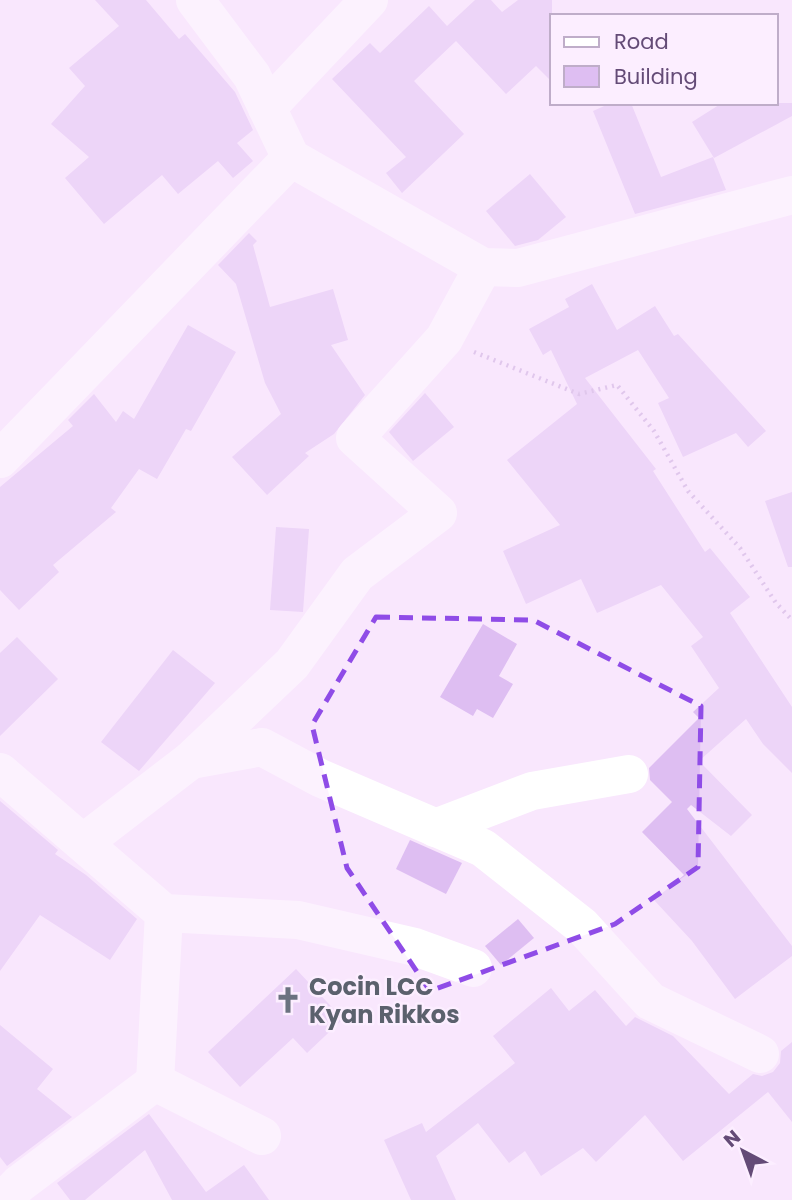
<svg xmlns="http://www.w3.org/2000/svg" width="792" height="1200" font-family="Poppins,sans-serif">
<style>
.building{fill:#debef2}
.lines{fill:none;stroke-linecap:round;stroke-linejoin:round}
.path{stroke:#c2a1d8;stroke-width:4.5;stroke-dasharray:2 5;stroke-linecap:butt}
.minor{stroke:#fff;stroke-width:38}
.marked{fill:none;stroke:#8f4ce7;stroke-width:5;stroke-dasharray:14 9;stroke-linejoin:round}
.labels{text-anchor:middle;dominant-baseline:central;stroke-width:5;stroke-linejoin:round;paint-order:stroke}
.worship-label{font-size:24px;font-weight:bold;fill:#5b616d;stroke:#fceeff;text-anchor:start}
</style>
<rect width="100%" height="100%" fill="#f9e7fd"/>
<g class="building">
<path d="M95 0H146L179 39 185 34 235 92 253 130 237 143 253 161 233 178 218 161 178 194 162 175 104 224 65 178 89 157 51 124 85 86 69 68 119 26Z"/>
<path d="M475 0H491L502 12 518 0H552V82L536 66 506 94 456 41 414 81 464 134 402 193 386 173 406 157 332 79 370 43 380 53 429 6 447 26Z"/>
<path d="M611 103H631L661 177 713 157 726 190 635 214 593 111Z"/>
<path d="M722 103H792V116L714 158 692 122Z"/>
<path d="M530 174 566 217 538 240 515 246 486 211Z"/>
<path d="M249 233 257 241 253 245 270 307 333 289 348 340 331 345 365 395 334 434 305 453 309 456 267 495 232 457 281 414 265 383 236 284 218 265Z"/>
<path d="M592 284 617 330 655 306 674 336 678 334 766 431 748 447 736 433 683 457 658 403 669 398 638 350 585 378 656 469 653 471 705 552 710 548 750 597 730 613 792 707V773L763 744 746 719 699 761 752 815 731 836 691 805 687 809 792 946V956L735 999 692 941 654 900 684 875 642 832 672 802 650 780 649 768 699 718 693 712 719 688 691 646 703 637 661 585 597 613 581 579 526 604 503 551 560 525 507 460 577 404 551 350 543 355 529 329 569 307 565 299Z"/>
<path d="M188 325 236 352 191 431 186 429 157 479 139 469 111 508 116 512 53 565 59 572 19 610 0 590V487L73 426 68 420 94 394 116 422 123 411 134 419Z"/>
<path d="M425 393 454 427 413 461 389 432Z"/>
<path d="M792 492V567H788L765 501Z"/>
<path d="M276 527 309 529 303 612 270 610Z"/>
<path d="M483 624 517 644 499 676 513 684 493 718 477 709 473 716 440 697Z"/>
<path d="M17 637 58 679 0 736V653Z"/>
<path d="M173 650 215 683 139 771 101 742Z"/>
<path d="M0 801 58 850 55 854 86 875 137 919 110 960 40 915 0 971Z"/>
<path d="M410 840 462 863 446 894 396 869Z"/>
<path d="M518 919 534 938 501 965 485 946Z"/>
<path d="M296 969 343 1019 307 1053 293 1038 240 1087 208 1052Z"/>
<path d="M551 988 569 1011 595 990 626 1026 635 1017 673 1036 729 1094 753 1074 762 1076 773 1072 780 1063 781 1051 792 1042V1122L768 1092 683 1161 645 1115 596 1162 583 1148 541 1176 525 1151 509 1163 478 1123 436 1156 456 1200H411L384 1140 422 1123 426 1132 515 1063 493 1036Z"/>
<path d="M0 1025 53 1069 37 1089 72 1117 7 1166 0 1157Z"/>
<path d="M149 1114 206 1192 244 1165 269 1200H172L145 1150 85 1200H70L57 1183Z"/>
</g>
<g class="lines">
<path class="path" d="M474 352 579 394 617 385 654 431 688 491 740 548 776 603 792 620"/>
<g class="minor">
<path d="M195 0 252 76 291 158 483 267 518 268 792 195"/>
<path d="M267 108 369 0"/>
<path d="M0 459 291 158"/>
<path d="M191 760 292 664 357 574 438 513 355 438 444 339 483 267"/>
<path d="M0 772 164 913 298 920 415 947 473 968"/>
<path d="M435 828 532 791 629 774"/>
<path d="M83 843 191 760 262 747 320 778 483 848 582 926 650 1001 760 1054"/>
<path d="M155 1082 164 913"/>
<path d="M3 1200 19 1184 155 1082 262 1136"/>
</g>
</g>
<path d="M0 0H792V1200H0ZM376 617 533 620 701 706 698 867 615 924 430 991 347 868 312 725Z" fill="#f9e7fd" fill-opacity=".55" fill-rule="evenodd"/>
<path class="marked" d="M376 617 533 620 701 706 698 867 615 924 430 991 347 868 312 725Z"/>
<defs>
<symbol id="church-bare" viewBox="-9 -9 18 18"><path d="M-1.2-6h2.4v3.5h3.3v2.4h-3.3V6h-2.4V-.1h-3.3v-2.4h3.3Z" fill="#6b7280" stroke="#fceeff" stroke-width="2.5" paint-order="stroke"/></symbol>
</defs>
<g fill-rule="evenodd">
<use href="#church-bare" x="269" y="981" width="38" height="38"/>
</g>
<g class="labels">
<g class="worship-label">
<text x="309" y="986">Cocin LCC<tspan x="309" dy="28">Kyan Rikkos</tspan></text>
</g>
</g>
<rect x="550" y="14" width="228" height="91" fill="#fceeff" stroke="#bfadc9" stroke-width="2"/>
<rect x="564" y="37" width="35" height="10" fill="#ffffff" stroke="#bfadc9" stroke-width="2"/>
<text x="614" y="49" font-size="21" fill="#644b77">Road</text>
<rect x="564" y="66" width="35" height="21" fill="#debef2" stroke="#bfadc9" stroke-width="2"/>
<text x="614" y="84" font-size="21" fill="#644b77">Building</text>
<g transform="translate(743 1151) rotate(319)" stroke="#fceeff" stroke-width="5" paint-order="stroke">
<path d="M0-5L12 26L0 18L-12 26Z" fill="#644b77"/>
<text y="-10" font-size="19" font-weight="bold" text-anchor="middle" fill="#644b77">N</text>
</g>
</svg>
